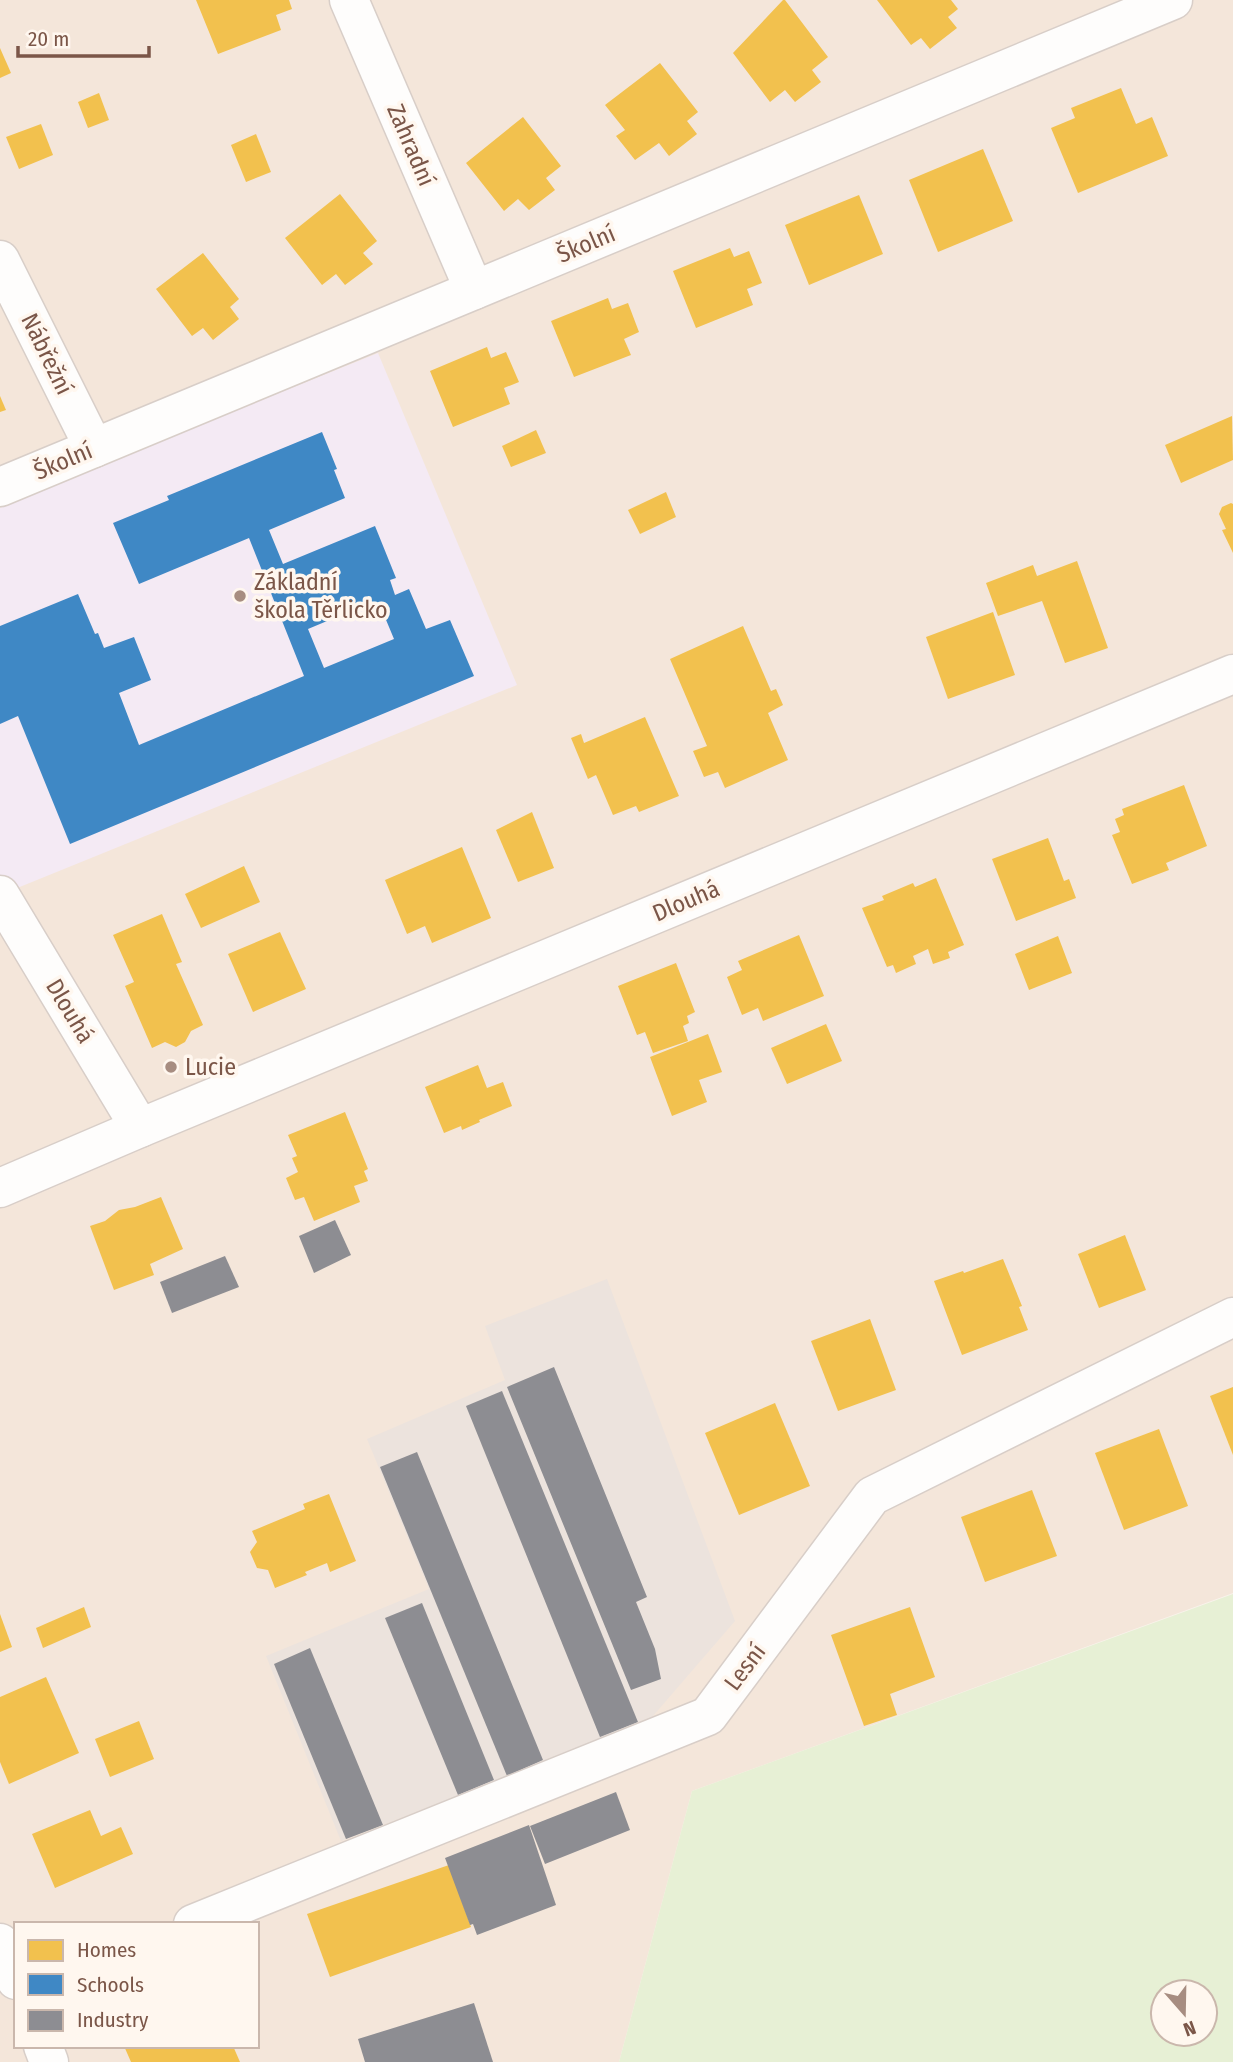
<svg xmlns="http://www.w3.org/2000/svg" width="1233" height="2062" font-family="'Fira Sans Condensed',sans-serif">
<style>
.residential{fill:#f4e6da;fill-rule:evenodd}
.industrial{fill:#ece3dd}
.education{fill:#f4eaf4}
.green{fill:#e7f0d5;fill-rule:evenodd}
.homes{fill:#f2c14e}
.schools{fill:#3f88c5;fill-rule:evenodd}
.industry{fill:#8d8d92}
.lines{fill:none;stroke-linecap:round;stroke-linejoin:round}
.minor-casing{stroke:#d8cec8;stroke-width:41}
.minor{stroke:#fefdfc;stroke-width:38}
.poi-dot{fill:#a78d81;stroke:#fff7ef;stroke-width:2.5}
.labels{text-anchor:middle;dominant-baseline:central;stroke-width:7;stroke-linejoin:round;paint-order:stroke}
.street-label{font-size:24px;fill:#7b5648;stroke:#fff7ef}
.poi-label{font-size:24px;fill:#7b5648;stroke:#fff7ef;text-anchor:start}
</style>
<rect width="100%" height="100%" fill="#f9f3ec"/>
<path class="residential" d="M0 0H1233V1593L692 1791 619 2062H0ZM16 1924H257V2046H16Z"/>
<path class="industrial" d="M607 1279 735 1621 647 1723 341 1841 266 1656 429 1589 367 1439 505 1380 485 1326Z"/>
<path class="education" d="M378 353 517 685 0 895V508L90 469Z"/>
<path class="green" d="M1233 1594V2062H619L692 1791ZM1163 1992H1205V2034H1163Z"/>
<g class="homes">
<path d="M196 0H289L292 9 276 15 281 30 218 54Z"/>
<path d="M783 0H785L828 57 812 70 821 82 795 102 785 90 770 102 733 53Z"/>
<path d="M877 0H951L958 9 948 17 957 28 930 49 921 38 911 45Z"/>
<path d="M0 48 11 73 0 78Z"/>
<path d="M660 63 698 112 687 121 697 134 669 156 659 143 635 160 616 136 625 130 605 105Z"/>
<path d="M1121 88 1136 124 1152 117 1168 156 1078 193 1051 128 1075 118 1071 108Z"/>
<path d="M99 93 109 120 88 128 78 102Z"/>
<path d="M523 117 561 166 546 178 555 190 529 210 518 199 504 211 466 163Z"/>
<path d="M41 124 53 155 19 169 6 137Z"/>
<path d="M256 134 271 172 246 182 231 145Z"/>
<path d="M983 149 1013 221 938 252 909 180Z"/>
<path d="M340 194 377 241 363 253 373 264 345 285 336 274 322 285 285 238Z"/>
<path d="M859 195 883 254 809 285 785 225Z"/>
<path d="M730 248 734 257 749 251 762 283 747 289 753 305 696 328 673 271Z"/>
<path d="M203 253 239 299 230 307 239 319 213 340 203 328 192 336 156 289Z"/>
<path d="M608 298 612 309 628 303 639 332 624 339 631 355 574 377 551 321Z"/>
<path d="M487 347 491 358 506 352 519 382 504 388 510 404 453 427 430 371Z"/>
<path d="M0 396 6 410 0 412Z"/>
<path d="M1232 416 1233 460 1181 483 1165 445Z"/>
<path d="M536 430 546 453 511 467 502 446Z"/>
<path d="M666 492 676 517 640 534 628 510Z"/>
<path d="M1231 503 1233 504V553L1222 530 1226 529 1219 514 1222 507Z"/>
<path d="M1077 561 1108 648 1065 663 1042 601 998 616 986 583 1033 565 1037 576Z"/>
<path d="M993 612 1015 675 948 699 926 637Z"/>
<path d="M743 626 771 691 776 689 783 705 768 713 788 760 725 788 718 772 704 777 693 751 707 746 670 659Z"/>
<path d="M645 717 679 796 639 812 636 806 613 815 596 775 588 779 571 738 581 734 584 743Z"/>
<path d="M1184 785 1207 846 1166 863 1169 870 1132 884 1112 835 1120 832 1115 819 1124 815 1122 809Z"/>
<path d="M532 812 554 868 518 882 496 830Z"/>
<path d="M1048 838 1064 881 1069 879 1076 898 1016 921 992 859Z"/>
<path d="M462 847 491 918 432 943 425 926 407 934 385 880Z"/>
<path d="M244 866 260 902 201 928 185 894Z"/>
<path d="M936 878 964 945 948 952 950 958 933 964 928 949 913 956 916 964 896 973 893 965 887 967 862 908 884 900 882 896 913 883 915 887Z"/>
<path d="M162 914 182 962 176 964 203 1025 191 1031 185 1042 176 1047 165 1042 152 1048 125 986 134 982 113 935Z"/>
<path d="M280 932 306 989 253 1012 228 954Z"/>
<path d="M799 935 824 996 763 1021 758 1008 742 1015 727 977 742 970 738 961Z"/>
<path d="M1058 936 1072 973 1029 990 1015 954Z"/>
<path d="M676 963 695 1012 687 1016 689 1023 683 1026 688 1041 653 1053 645 1032 637 1035 618 986Z"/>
<path d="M826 1024 842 1061 787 1084 771 1048Z"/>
<path d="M708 1034 722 1072 699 1080 707 1102 672 1116 650 1057Z"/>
<path d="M478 1065 487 1088 503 1082 512 1106 479 1120 480 1122 462 1130 461 1126 444 1133 425 1087Z"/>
<path d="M345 1112 368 1169 364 1171 368 1181 354 1186 360 1202 314 1221 304 1197 295 1200 286 1178 298 1172 292 1158 297 1156 288 1135Z"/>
<path d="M161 1197 183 1249 150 1264 154 1275 114 1290 90 1226 105 1221 119 1210 135 1207Z"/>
<path d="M1125 1235 1146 1290 1099 1308 1078 1254Z"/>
<path d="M1003 1259 1022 1306 1019 1307 1028 1330 962 1355 934 1281 963 1271 964 1273Z"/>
<path d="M870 1319 896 1390 838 1411 811 1341Z"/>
<path d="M1233 1387V1455L1210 1396Z"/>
<path d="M775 1403 810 1486 739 1515 705 1433Z"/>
<path d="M1159 1429 1188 1506 1124 1530 1095 1453Z"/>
<path d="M1032 1490 1057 1556 985 1582 961 1517Z"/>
<path d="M329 1494 356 1561 330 1572 327 1563 305 1572 307 1575 275 1588 268 1570 257 1568 250 1552 257 1542 252 1531 305 1509 303 1504Z"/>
<path d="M84 1607 91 1627 43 1648 36 1628Z"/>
<path d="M910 1607 935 1677 890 1694 897 1715 864 1726 831 1635Z"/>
<path d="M0 1614 12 1647 0 1652Z"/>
<path d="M46 1677 79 1753 9 1784 0 1762V1697Z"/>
<path d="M139 1721 154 1759 110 1777 95 1739Z"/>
<path d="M90 1810 101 1836 121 1827 133 1854 55 1888 32 1834Z"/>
<path d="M449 1865 471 1927 330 1977 307 1914Z"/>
<path d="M124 2046H233L240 2062H131Z"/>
</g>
<path class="schools" d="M322 432 337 469 334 470 345 498 269 530 283 564 375 526 396 578 390 580 395 595 409 589 426 629 450 620 474 676 70 844 18 716 0 724V626L78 594 95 634 98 633 104 648 134 637 151 680 119 693 139 745 304 676 249 538 139 584 113 523 169 500 167 496ZM363 606 384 615 394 639 324 668 308 629Z"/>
<g class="industry">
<path d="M335 1220 351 1255 314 1273 299 1236Z"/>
<path d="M225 1256 239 1287 172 1313 160 1282Z"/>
<path d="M554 1367 647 1597 636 1602 655 1649 661 1679 631 1690 507 1387Z"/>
<path d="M502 1391 638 1722 600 1737 466 1406Z"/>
<path d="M417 1452 543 1760 507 1776 380 1467Z"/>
<path d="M422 1603 494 1780 458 1795 385 1618Z"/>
<path d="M310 1648 383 1825 346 1839 274 1664Z"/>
<path d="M616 1792 630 1830 545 1864 530 1826Z"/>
<path d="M529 1825 556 1905 477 1935 473 1924 470 1925 445 1858Z"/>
<path d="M474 2003 493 2062H365L358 2039Z"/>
</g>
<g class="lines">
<defs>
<g id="minor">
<path d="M349 0 474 290"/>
<path d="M0 260 94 448"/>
<path d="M0 487 1173 0"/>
<path d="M0 895 140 1128"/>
<path d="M0 1188 140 1128 1233 674"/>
<path d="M193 1924 708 1716 872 1496 1233 1317"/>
<path d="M0 1943 16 1980"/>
<path d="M43 2046 49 2062"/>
</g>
</defs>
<use href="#minor" class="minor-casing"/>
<use href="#minor" class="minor"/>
</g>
<g class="poi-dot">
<circle cx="240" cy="596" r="7"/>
<circle cx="171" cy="1067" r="7"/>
</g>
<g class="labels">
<g class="street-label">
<text transform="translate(411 145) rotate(67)">Zahradní</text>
<text transform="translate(586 244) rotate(-23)">Školní</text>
<text transform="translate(47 354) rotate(64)">Nábřežní</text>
<text transform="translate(63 461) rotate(-23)">Školní</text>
<text transform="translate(686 901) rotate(-23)">Dlouhá</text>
<text transform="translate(70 1011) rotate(59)">Dlouhá</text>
<text transform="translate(745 1667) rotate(-53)">Lesní</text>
</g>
<g class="poi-label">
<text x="254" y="582">Základní<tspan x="254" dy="28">škola Těrlicko</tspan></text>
<text x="185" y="1067">Lucie</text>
</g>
</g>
<rect x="14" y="1922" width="245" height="126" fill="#fff7ef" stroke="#cab7ac" stroke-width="2"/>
<rect x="28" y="1940" width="35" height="21" fill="#f2c14e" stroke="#cab7ac" stroke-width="2"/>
<text x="77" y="1957" font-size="21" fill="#7b5648">Homes</text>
<rect x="28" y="1974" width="35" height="21" fill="#3f88c5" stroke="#cab7ac" stroke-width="2"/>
<text x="77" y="1992" font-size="21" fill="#7b5648">Schools</text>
<rect x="28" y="2010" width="35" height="21" fill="#8d8d92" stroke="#cab7ac" stroke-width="2"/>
<text x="77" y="2027" font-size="21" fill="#7b5648">Industry</text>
<g transform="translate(1184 2013) rotate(160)"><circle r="33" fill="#fff7ef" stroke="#cab7ac" stroke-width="2"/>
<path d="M0-5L12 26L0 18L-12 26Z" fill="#a78d81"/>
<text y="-10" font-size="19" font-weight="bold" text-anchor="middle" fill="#7b5648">N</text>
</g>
<path d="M18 46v10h131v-10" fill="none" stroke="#7b5648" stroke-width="3.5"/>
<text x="28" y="46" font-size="21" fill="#7b5648" stroke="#fff7ef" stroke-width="5" paint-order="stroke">20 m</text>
</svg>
